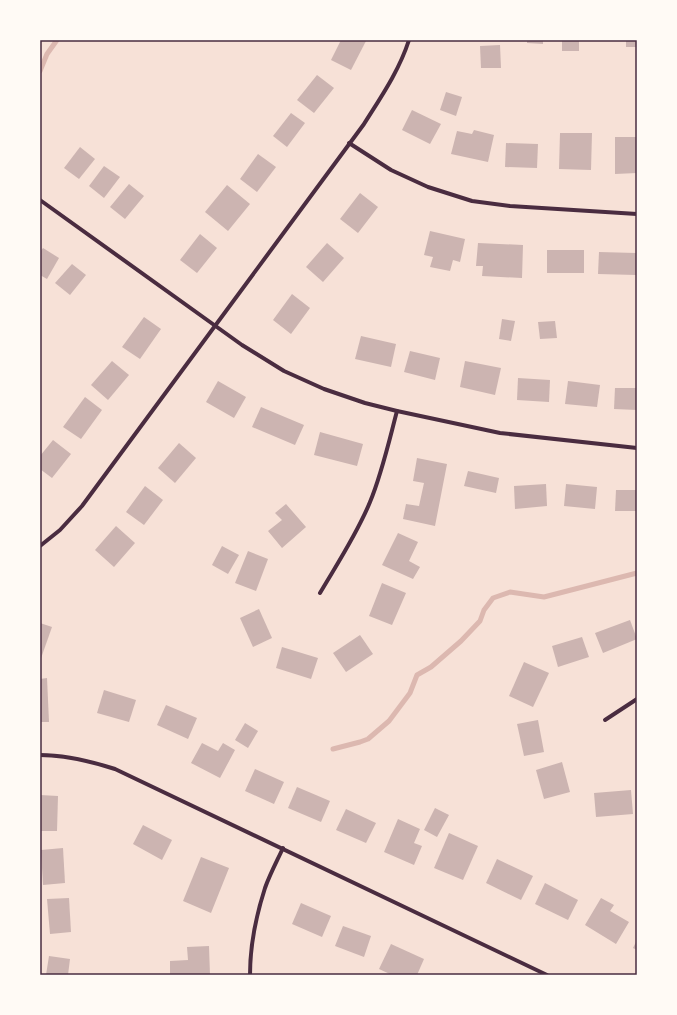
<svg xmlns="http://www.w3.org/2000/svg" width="677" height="1015" font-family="Poppins,sans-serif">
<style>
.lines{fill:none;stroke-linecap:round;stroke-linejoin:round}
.stream{stroke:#dcb8b0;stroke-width:5}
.building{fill:#ccb4b1}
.minor{stroke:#4a2c40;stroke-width:4}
.neatline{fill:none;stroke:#4a2c40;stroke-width:1.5}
</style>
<rect width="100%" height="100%" fill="#f7e1d7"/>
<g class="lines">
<g class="stream">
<path d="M40 71 47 54 57 40"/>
<path d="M333 749 360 742 368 739 389 721 410 693 417 675 431 667 461 641 480 621 484 610 493 598 510 592 544 597 637 573"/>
</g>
</g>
<g class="building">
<path d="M341 40 366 41 351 70 331 60Z"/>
<path d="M527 40H543V44L527 43Z"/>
<rect x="562" y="40" width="17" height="11"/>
<rect x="626" y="40" width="11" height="7"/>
<path d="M500 45 501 68H481L480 46Z"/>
<path d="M317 75 334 88 314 113 297 100Z"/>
<path d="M446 92 462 97 456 116 440 110Z"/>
<path d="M412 110 441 124 430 144 402 130Z"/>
<path d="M291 113 305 123 287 147 273 136Z"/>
<path d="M474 130 494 135 488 162 451 154 457 131 472 134Z"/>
<path d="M560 133H592L591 170 559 169Z"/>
<path d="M615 137H637V173L615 174Z"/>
<path d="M506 143 538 144 537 168 505 167Z"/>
<path d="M80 147 95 159 79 179 64 168Z"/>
<path d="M258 154 276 167 257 192 240 179Z"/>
<path d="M104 166 120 177 104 198 89 186Z"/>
<path d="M129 184 144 196 125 219 110 207Z"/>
<path d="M227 185 250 204 228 231 205 212Z"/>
<path d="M360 193 378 207 358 233 340 219Z"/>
<path d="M430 231 465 239 460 262 453 260 450 271 430 267 433 257 424 255Z"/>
<path d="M200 234 217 248 197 273 180 260Z"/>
<path d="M327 243 344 258 323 282 306 267Z"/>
<path d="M478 243 523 245 522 278 482 276 483 266H476Z"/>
<path d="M43 248 59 258 47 279 40 275V252Z"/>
<rect x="547" y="250" width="37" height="23"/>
<path d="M599 252 636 253V275L598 274Z"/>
<path d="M72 264 86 275 70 295 55 283Z"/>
<path d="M292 294 310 308 291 334 273 320Z"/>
<path d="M144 317 161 329 140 359 122 347Z"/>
<path d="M502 319 515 321 511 341 499 339Z"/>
<path d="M555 321 557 338 540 339 538 322Z"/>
<path d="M361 336 396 344 391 367 355 359Z"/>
<path d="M410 351 440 358 435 380 404 372Z"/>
<path d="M112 361 129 375 108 400 91 385Z"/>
<path d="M465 361 501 368 495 395 460 387Z"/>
<path d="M518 378 550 380 549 402 517 400Z"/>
<path d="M218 381 246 397 234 418 206 402Z"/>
<path d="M568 381 600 385 597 407 565 404Z"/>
<path d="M615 388H637V410L614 409Z"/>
<path d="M85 397 102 410 81 439 63 427Z"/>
<path d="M261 407 304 425 295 445 252 427Z"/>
<path d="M320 432 363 444 357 466 314 455Z"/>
<path d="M53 440 71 454 52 478 40 469V456Z"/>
<path d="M179 443 196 458 175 483 158 468Z"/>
<path d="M417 458 447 464 435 526 403 519 406 504 419 506 424 483 413 481Z"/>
<path d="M468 471 499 478 496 493 464 486Z"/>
<path d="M546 484 547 506 515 509 514 486Z"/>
<path d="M566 484 597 487 595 509 564 506Z"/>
<path d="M145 486 163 500 144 525 126 512Z"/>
<path d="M616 490H637V511H615Z"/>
<path d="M286 504 306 527 282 548 268 531 282 520 275 513Z"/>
<path d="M116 526 135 543 114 567 95 550Z"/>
<path d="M398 533 418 542 409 561 420 567 413 579 382 565Z"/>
<path d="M222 546 239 555 228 574 212 565Z"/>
<path d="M248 551 268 559 256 591 235 583Z"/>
<path d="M382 583 406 593 392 625 369 616Z"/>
<path d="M259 609 272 638 253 647 240 618Z"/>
<path d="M630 620 637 639 603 653 595 633Z"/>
<path d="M40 623 52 627 40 661Z"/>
<path d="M360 635 373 654 346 672 333 653Z"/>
<path d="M582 637 589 657 558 667 552 646Z"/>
<path d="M282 647 318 658 311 679 276 668Z"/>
<path d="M524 662 549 673 533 707 509 696Z"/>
<path d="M47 678 49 722H40V679Z"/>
<path d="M104 690 136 700 129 722 97 713Z"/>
<path d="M166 705 197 718 188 739 157 725Z"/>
<path d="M538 720 544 752 524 756 517 724Z"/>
<path d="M245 723 258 731 248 748 235 740Z"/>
<path d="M202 743 218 751 223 743 235 750 220 778 191 763Z"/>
<path d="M562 762 570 792 544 799 536 770Z"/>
<path d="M255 769 284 782 274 804 245 791Z"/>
<path d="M297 787 330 801 321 822 288 808Z"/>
<path d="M631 790 633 814 596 817 594 793Z"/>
<path d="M40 795 58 796 57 831H40Z"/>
<path d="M435 808 449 815 437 837 424 830Z"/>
<path d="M346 809 376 823 366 843 336 830Z"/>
<path d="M398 819 420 829 414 843 422 846 414 865 384 852Z"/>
<path d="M143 825 172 840 162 860 133 844Z"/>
<path d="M449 833 478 846 463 880 434 868Z"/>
<path d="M63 848 65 883 43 885 41 850Z"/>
<path d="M201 857 229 868 211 913 183 901Z"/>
<path d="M497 859 533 876 521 900 486 883Z"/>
<path d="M545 883 578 900 568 920 535 904Z"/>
<path d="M69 898 71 932 50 934 47 899Z"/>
<path d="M601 898 614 905 610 911 629 922 616 944 585 925Z"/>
<path d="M301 903 331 916 322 937 292 924Z"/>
<path d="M343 926 371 936 364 957 335 946Z"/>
<path d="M637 940V950L633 948Z"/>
<path d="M391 944 424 959 417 975H392L379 969Z"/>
<path d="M209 946 210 975H170V961L188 960 187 947Z"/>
<path d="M49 956 70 959 68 975H46Z"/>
</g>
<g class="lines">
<g class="minor">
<path d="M349 143 391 170 428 187 472 201 510 206 637 214"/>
<path d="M40 200 242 345 284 371 324 389 365 403 397 411 500 433 637 448"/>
<path d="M40 546 60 530 82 506 364 124C381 97 399 71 409 40"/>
<path d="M320 593C337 564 357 534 370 502 382 473 389 441 397 411"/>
<path d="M605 720 637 699"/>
<path d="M40 755C66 755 90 761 115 769L547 975"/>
<path d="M250 975C250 945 256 916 265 888 270 874 277 861 283 848"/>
</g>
</g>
<rect width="677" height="1015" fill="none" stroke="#fffaf5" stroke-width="82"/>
<rect x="41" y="41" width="595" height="933" class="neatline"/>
</svg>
